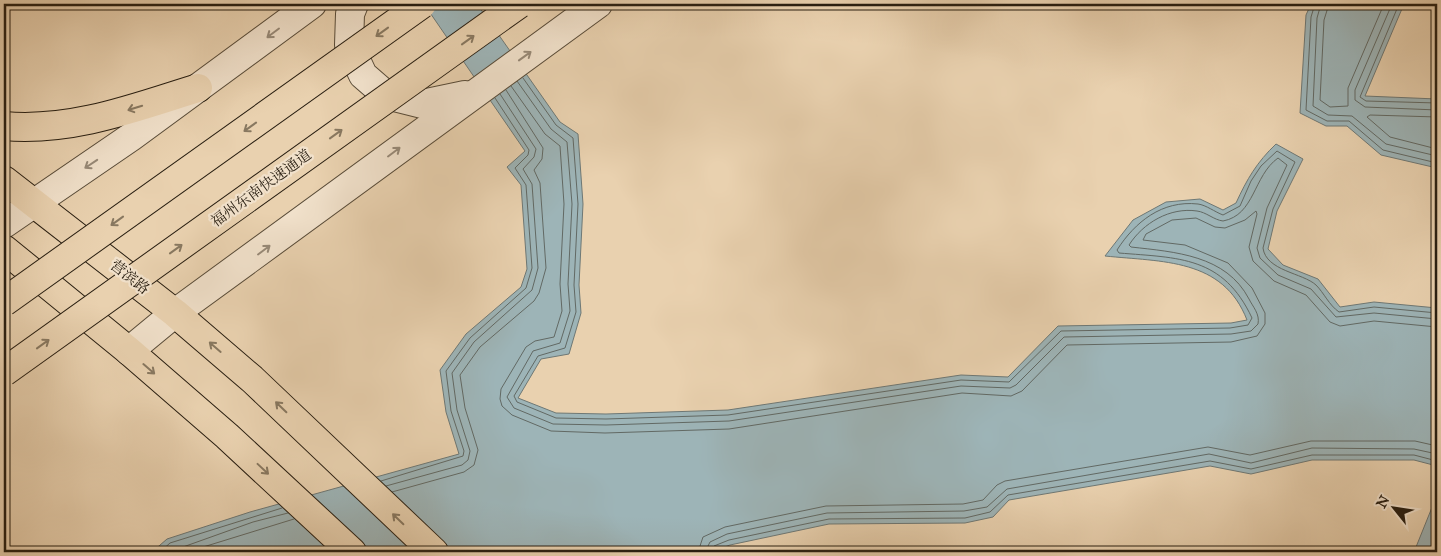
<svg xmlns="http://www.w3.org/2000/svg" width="1441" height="556" font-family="'IM FELL Great Primer','Noto Serif SC',serif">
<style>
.water{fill:#9db4b7;stroke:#6e7875}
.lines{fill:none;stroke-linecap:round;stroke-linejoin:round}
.shore{stroke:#626964;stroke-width:1}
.tertiary-casing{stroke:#584b38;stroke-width:30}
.primary-casing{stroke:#281e11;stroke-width:30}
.tertiary{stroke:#f1e1cb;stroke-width:28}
.primary{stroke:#e9d1af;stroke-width:28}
.trunk-bridge-casing{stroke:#281e11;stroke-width:30;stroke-linecap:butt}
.trunk-bridge{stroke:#e9d1af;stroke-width:28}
.oneway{stroke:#887860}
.oneway2{stroke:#978977}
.labels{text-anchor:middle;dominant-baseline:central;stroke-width:4.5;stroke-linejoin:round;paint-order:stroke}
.street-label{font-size:15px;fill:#281e11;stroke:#f1e1cb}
</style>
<rect width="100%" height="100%" fill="#e9d1af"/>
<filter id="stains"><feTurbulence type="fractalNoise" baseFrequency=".004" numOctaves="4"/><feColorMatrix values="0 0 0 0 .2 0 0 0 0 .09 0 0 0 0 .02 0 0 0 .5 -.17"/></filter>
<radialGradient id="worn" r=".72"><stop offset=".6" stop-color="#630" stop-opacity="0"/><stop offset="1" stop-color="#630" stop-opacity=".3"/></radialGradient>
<g class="water">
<path d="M424 4H477L560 122 578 134 583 204 579 285 581 313 569 354 541 359 518 398 556 413 606 414 728 410 961 375 1008 377 1058 326 1231 323 1247 320C1223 258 1162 262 1105 256L1133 220 1166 202 1200 199 1223 210 1236 203C1247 179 1257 162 1276 144L1303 159 1277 211 1268 249 1283 265 1318 279 1340 307 1374 302 1437 308V466L1414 460H1312L1251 474 1210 466 1009 500 993 517 965 523 829 524 730 545 711 552H152L167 539 250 512 459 454 446 412 440 370 466 334 521 287 527 269 521 185 507 167 525 151Z"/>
<path d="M1311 4H1404L1365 96 1437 99V168L1381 155 1347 126H1326L1300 113 1306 15Z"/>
<path d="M1437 495V552H1414Z"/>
</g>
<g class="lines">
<g class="shore">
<path d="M1315 4 1311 17 1306 110 1327 121H1349L1383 150 1437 163"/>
<path d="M1321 4 1317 18 1313 106 1328 115 1352 116 1386 144 1437 156"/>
<path d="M1329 4 1324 20 1320 100 1330 107 1348 106V88L1384 4"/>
<path d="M1392 4 1355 90V100L1365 107 1437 110"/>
<path d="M1399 4 1360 97 1366 101 1437 103"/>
<path d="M523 78 556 125 573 138 578 204 574 285 576 312 565 348 538 356 514 396 517 402 556 418 606 419 728 415 961 380 1009 382 1061 331 1230 328 1248 325 1252 318C1223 256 1179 258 1119 253L1117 250C1135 222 1162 200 1198 204 1206 205 1215 212 1223 215L1240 206 1251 181 1261 166 1277 151 1295 162 1273 209 1263 248C1266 271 1303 273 1316 285 1324 293 1329 305 1339 312L1374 307 1437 313"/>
<path d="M517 81 551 129 567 142 572 204 568 284 570 311 560 343 533 351 507 397 514 408 553 424 606 425 729 421 961 386 1010 388 1016 385 1064 337 1231 334 1251 331 1258 324C1260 314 1253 307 1249 299 1226 255 1175 252 1131 247L1129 245C1143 223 1170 207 1197 211 1206 212 1214 220 1223 221 1255 215 1253 176 1278 158L1287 165 1267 208 1257 248 1260 258 1278 275 1311 289 1336 317 1374 313 1437 319"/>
<path d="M511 86 545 134 560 146 564 204 560 284 562 311 554 337 535 341 526 347 501 389 500 399 502 406 512 415 551 431 605 433 729 429 962 393 1011 396 1022 391 1067 345 1231 342 1257 336 1265 324V313L1252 288 1228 263 1185 245 1143 240 1146 234 1172 220 1196 218 1215 227 1225 228 1245 220 1256 211 1257 214 1249 247 1253 261 1274 281 1306 295 1330 322 1340 326 1374 321 1437 327"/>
<path d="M1437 117 1370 115 1367 117 1390 137 1437 149"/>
<path d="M381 481 463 456 464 451 451 411 446 371 470 338 526 288 532 268 526 185 515 168 528 155 529 150 495 98"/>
<path d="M386 486 462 465 468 460 470 451 457 410 452 373 474 342 532 290 538 268 532 184 523 169 534 157 536 149 500 94"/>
<path d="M392 492 464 472 474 465 478 450 465 408 460 375 480 347 534 301 539 293 546 268 540 183 534 170 542 159 543 148 506 90"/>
<path d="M160 552 170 543 282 508"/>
<path d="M169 552 253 522 288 513"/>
<path d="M187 552 294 519"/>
<path d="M698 552 703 537 725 527 826 506 963 504 983 500 997 485 1005 481 1208 447 1250 455 1311 441H1415L1437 446"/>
<path d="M705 552 710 542 727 534 827 513 964 511 987 507 1007 489 1209 454 1251 463 1312 448 1414 449 1437 454"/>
<path d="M712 552 714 546 729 540 829 519 965 518 990 512 1008 495 1210 461 1251 469 1312 455H1414L1437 461"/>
</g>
<defs>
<g id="tertiary">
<path d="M354 4 350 14 349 45 363 75 386 95 422 104 465 95"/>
<path d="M4 224 131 137 312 4"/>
<path d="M129 351 175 313 598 4"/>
</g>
<g id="primary">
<path d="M4 126C72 132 134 108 198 88"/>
<path d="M4 180 175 313 252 379 434 552"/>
<path d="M4 249 129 351 227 436 352 552"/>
</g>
</defs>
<use href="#tertiary" class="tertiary-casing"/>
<use href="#primary" class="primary-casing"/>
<use href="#tertiary" class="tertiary"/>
<use href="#primary" class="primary"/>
<defs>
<g id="trunk-bridge">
<path d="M4 302 422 4"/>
<path d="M4 372 519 4"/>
</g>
</defs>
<use href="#trunk-bridge" class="trunk-bridge-casing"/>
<use href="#trunk-bridge" class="trunk-bridge"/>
</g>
<defs><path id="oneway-shaft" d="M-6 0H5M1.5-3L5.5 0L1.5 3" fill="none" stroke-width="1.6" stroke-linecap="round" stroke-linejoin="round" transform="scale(1.25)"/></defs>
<g class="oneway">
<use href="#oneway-shaft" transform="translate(382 32) rotate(144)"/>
<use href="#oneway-shaft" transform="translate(468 40) rotate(-36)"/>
<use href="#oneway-shaft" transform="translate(135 108) rotate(163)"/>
<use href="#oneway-shaft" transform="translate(250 127) rotate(144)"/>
<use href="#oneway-shaft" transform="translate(336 134) rotate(-36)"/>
<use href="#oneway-shaft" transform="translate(117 221) rotate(144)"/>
<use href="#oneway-shaft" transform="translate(176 249) rotate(-36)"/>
<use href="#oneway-shaft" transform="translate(43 344) rotate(-36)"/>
<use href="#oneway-shaft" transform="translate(215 347) rotate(-139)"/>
<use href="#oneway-shaft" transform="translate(149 369) rotate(41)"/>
<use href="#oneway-shaft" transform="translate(281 407) rotate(-136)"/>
<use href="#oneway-shaft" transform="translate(263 469) rotate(43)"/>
<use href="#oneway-shaft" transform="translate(398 519) rotate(-136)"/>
</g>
<g class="oneway2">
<use href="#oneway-shaft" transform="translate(273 33) rotate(143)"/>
<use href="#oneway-shaft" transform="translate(525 56) rotate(-36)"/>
<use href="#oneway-shaft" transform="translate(394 152) rotate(-37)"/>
<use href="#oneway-shaft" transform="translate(91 164) rotate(146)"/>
<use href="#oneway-shaft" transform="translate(264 250) rotate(-37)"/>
</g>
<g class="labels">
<g class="street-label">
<text transform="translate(261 188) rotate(-36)">福州东南快速通道</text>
<text transform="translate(130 277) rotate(38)">营滨路</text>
</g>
</g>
<rect width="1441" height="556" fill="none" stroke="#e9d1af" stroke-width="20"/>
<rect x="5" y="5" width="1431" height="546" fill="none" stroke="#281e11" stroke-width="2.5"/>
<rect x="10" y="10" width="1421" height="536" fill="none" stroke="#281e11"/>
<g transform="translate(1394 508) rotate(300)" stroke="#f1e1cb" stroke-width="4" paint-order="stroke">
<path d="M0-4L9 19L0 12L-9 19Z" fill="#281e11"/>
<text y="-8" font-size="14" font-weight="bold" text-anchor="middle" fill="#281e11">N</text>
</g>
<rect width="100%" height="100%" filter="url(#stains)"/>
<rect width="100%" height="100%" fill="url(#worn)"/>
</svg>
